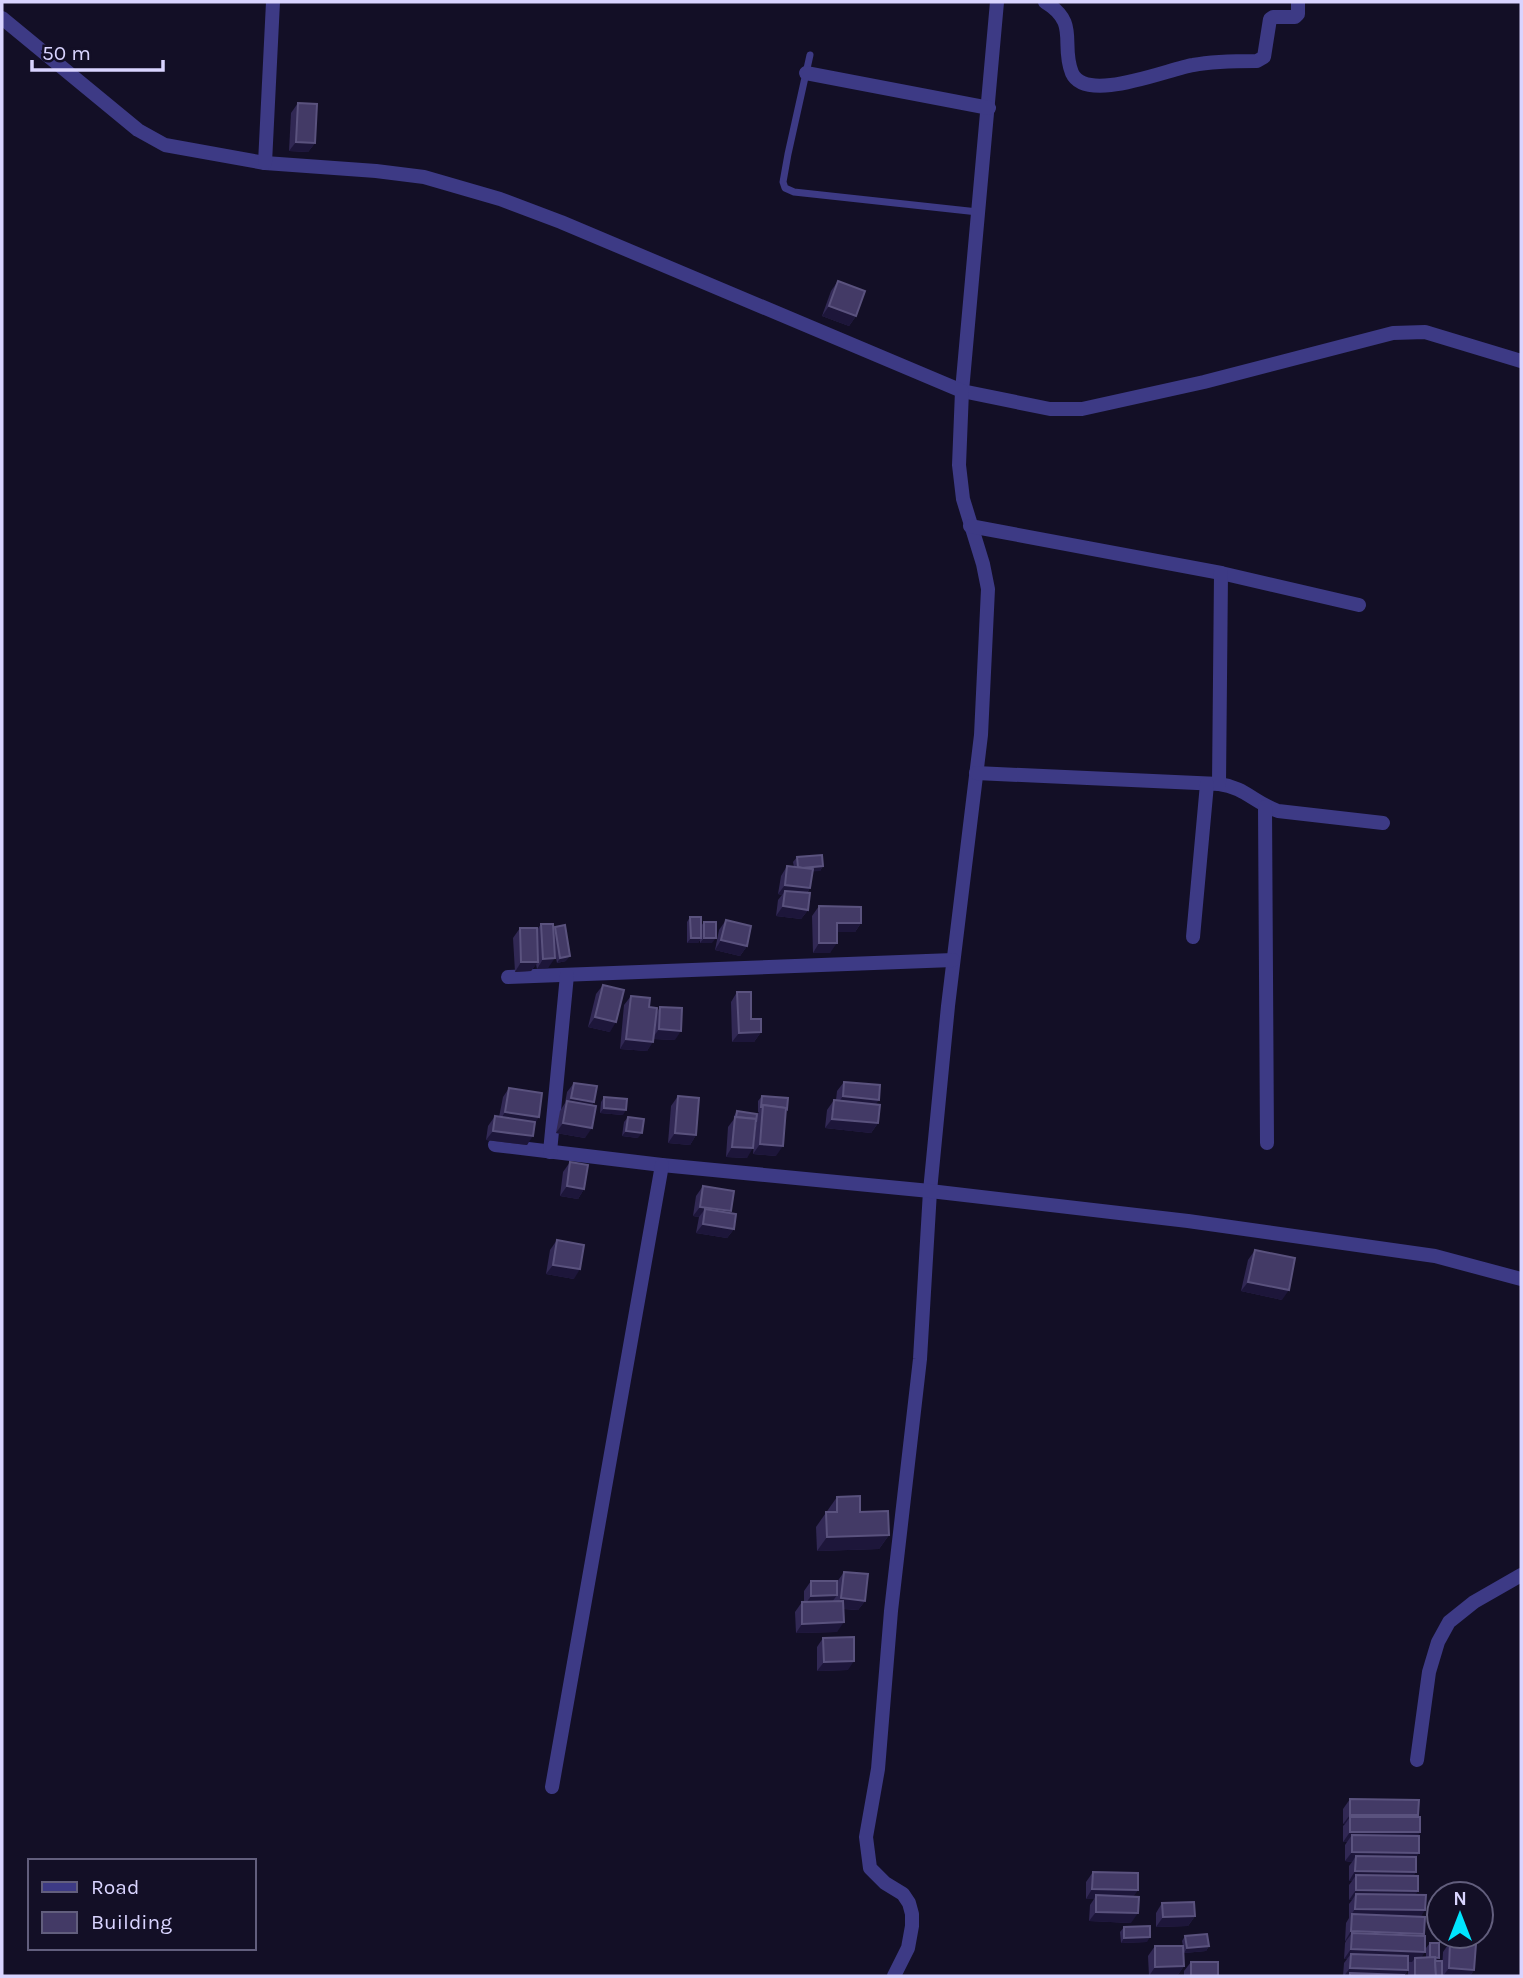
<svg xmlns="http://www.w3.org/2000/svg" width="1523" height="1978" font-family="Karla,sans-serif">
<style>
.lines{fill:none;stroke-linecap:round;stroke-linejoin:round}
.service{stroke:#3d3a85;stroke-width:7}
.minor{stroke:#3d3a85;stroke-width:14}
.wall{fill:#312854}
.shaded-wall{fill:#1d163a}
.building{fill:#433a66;stroke:#5a527e;stroke-width:2}
</style>
<rect width="100%" height="100%" fill="#130f26"/>
<g class="lines">
<path class="service" d="M810 55 788 154 783 182 785 188 794 192 978 212"/>
<g class="minor">
<path d="M997 2 962 391 1050 409H1082L1204 382 1393 333 1425 332 1521 361"/>
<path d="M1045 2C1080 23 1060 44 1072 73 1086 104 1168 69 1193 65 1214 61 1236 61 1257 61L1264 57 1270 19 1273 17H1295L1298 14V2"/>
<path d="M2 18 138 130 165 145 265 163 376 171 424 177 500 199 561 222 962 391 959 465 963 499 983 564 988 589 981 735 948 1006 930 1191 920 1359 891 1611 878 1769 866 1837 870 1868 885 1883 903 1894 909 1903 912 1914V1926L908 1948 894 1976"/>
<path d="M806 73 989 108"/>
<path d="M265 163 273 2"/>
<path d="M970 526 1221 573 1359 605"/>
<path d="M976 773 1219 784C1244 787 1255 803 1278 811L1383 823"/>
<path d="M1219 784 1221 573"/>
<path d="M1265 807 1267 1143"/>
<path d="M1193 937 1207 784"/>
<path d="M508 977 953 960"/>
<path d="M495 1145 662 1165 930 1191 1188 1221 1435 1256 1521 1279"/>
<path d="M550 1152 567 975"/>
<path d="M1417 1760 1429 1672 1438 1642 1449 1622 1474 1602 1521 1575"/>
<path d="M552 1787 662 1165"/>
</g>
</g>
<g class="wall">
<path d="M298 103 315 143 308 152 289 151 291 113Z"/>
<path d="M838 281 856 316 849 326 822 316 831 291Z"/>
<path d="M797 857 823 866 820 871H812L810 888 807 893 808 910 801 919 776 916 778 900 782 895 778 894 781 876 787 866 794 867 793 862Z"/>
<path d="M819 906 861 923 855 932H837L830 953H813L812 916Z"/>
<path d="M690 917 701 926 704 922 712 943H700V940L698 943H687V922Z"/>
<path d="M726 920 747 946 740 956 715 950 719 930Z"/>
<path d="M541 924 553 930 555 927 566 961 557 963 554 948 548 968 537 969 536 964 531 971 515 972 513 938 520 928 537 930Z"/>
<path d="M603 985 610 1032 588 1027 596 994Z"/>
<path d="M737 992 751 1019 761 1032 754 1042H732L731 1002Z"/>
<path d="M631 996 657 1012 660 1007 675 1040 654 1039 647 1051 620 1049 624 1005Z"/>
<path d="M844 1082 876 1104 878 1123 871 1133 825 1128 827 1110 834 1100H836L837 1091Z"/>
<path d="M574 1083 594 1102 592 1105 585 1138 556 1133 560 1111 565 1103 567 1092Z"/>
<path d="M509 1088 539 1117 535 1122 527 1145 486 1140 488 1126 495 1116 499 1117 503 1097Z"/>
<path d="M678 1096 696 1135 690 1145 668 1143 671 1106Z"/>
<path d="M762 1096 776 1156 753 1154 757 1116 747 1158 726 1157 728 1127 734 1119V1116L737 1111 757 1115 759 1112H758V1101Z"/>
<path d="M604 1097 623 1115 600 1113 601 1102Z"/>
<path d="M628 1117 638 1138 622 1136 624 1122Z"/>
<path d="M570 1162 584 1189 578 1199 560 1196 563 1172Z"/>
<path d="M703 1186 730 1213 734 1229 727 1238 696 1233 699 1217 693 1216 696 1196Z"/>
<path d="M557 1240 574 1279 546 1274 550 1250Z"/>
<path d="M1255 1250 1282 1300 1241 1291 1248 1260Z"/>
<path d="M837 1497 860 1512 889 1535 879 1549 817 1551 816 1527Z"/>
<path d="M844 1572 865 1601 858 1610 843 1609 837 1632 796 1633 795 1612 802 1602H804V1591L811 1581 837 1582Z"/>
<path d="M823 1638 848 1670 817 1671V1647Z"/>
<path d="M1350 1799 1418 1815 1417 1817 1420 1832 1417 1836 1419 1853 1416 1857V1872L1413 1876 1415 1895 1424 1934 1423 1936 1425 1952 1421 1957H1426V1948L1430 1943 1442 1971 1443 1952 1450 1942 1474 1970 1470 1976H1408V1970L1404 1976H1343L1344 1963 1347 1959H1344L1345 1943 1346 1941H1345L1346 1923 1349 1918V1904L1352 1900H1349V1885L1352 1881H1349V1866L1352 1862 1345 1861V1845L1347 1842H1343V1826L1345 1824H1343V1809Z"/>
<path d="M1093 1872 1138 1890 1133 1896 1131 1923 1089 1921 1090 1905 1094 1899H1086V1882Z"/>
<path d="M1162 1903 1195 1916 1188 1926 1156 1927V1913Z"/>
<path d="M1124 1927 1147 1942 1121 1943 1120 1932Z"/>
<path d="M1185 1936 1209 1946 1206 1951 1184 1953V1966L1177 1976H1149L1148 1956 1155 1946H1183L1182 1941Z"/>
<path d="M1191 1962 1218 1976H1184V1971Z"/>
</g>
<g class="shaded-wall">
<path d="M296 142 315 143 308 152 289 151Z"/>
<path d="M829 306 856 316 849 326 822 316Z"/>
<path d="M823 866 820 871 794 873 798 868Z"/>
<path d="M785 885 810 888 803 898 785 891 782 895 778 894Z"/>
<path d="M783 906 808 910 801 919 776 916Z"/>
<path d="M837 923H861L855 932H830Z"/>
<path d="M691 938H701L698 943H687Z"/>
<path d="M704 938H716L712 943H700Z"/>
<path d="M721 940 747 946 740 956 715 950Z"/>
<path d="M819 943H837L830 953H813Z"/>
<path d="M570 956 566 961 557 963 560 958Z"/>
<path d="M555 958 548 968 537 969 543 959Z"/>
<path d="M521 962H538L531 971 515 972Z"/>
<path d="M595 1017 616 1022 610 1032 588 1027Z"/>
<path d="M659 1029 681 1031 675 1040 652 1039Z"/>
<path d="M761 1032 754 1042H732L739 1033Z"/>
<path d="M626 1039 653 1042 647 1051 620 1049Z"/>
<path d="M843 1096 879 1100 872 1109 836 1106Z"/>
<path d="M571 1098 594 1102 587 1111 565 1108Z"/>
<path d="M604 1108 626 1110 623 1115 600 1113Z"/>
<path d="M505 1112 539 1117 532 1127 499 1122Z"/>
<path d="M832 1119 878 1123 871 1133 825 1128Z"/>
<path d="M563 1123 592 1128 585 1138 556 1133Z"/>
<path d="M493 1131 533 1136 527 1145 486 1140Z"/>
<path d="M626 1131 642 1133 638 1138 622 1136Z"/>
<path d="M675 1133 696 1135 690 1145 668 1143Z"/>
<path d="M760 1144 783 1146 776 1156 753 1154Z"/>
<path d="M732 1147 753 1148 747 1158 726 1157Z"/>
<path d="M567 1186 584 1189 578 1199 560 1196Z"/>
<path d="M700 1207 731 1211 724 1221 705 1209 699 1217 693 1216Z"/>
<path d="M703 1224 734 1229 727 1238 696 1233Z"/>
<path d="M553 1265 580 1269 574 1279 546 1274Z"/>
<path d="M1248 1282 1289 1290 1282 1300 1241 1291Z"/>
<path d="M889 1535 879 1549 817 1551 827 1537Z"/>
<path d="M837 1595 830 1605 804 1606 811 1596Z"/>
<path d="M841 1598 865 1601 858 1610 834 1608Z"/>
<path d="M844 1622 837 1632 796 1633 802 1624Z"/>
<path d="M854 1661 848 1670 817 1671 824 1662Z"/>
<path d="M1350 1815H1418L1412 1825 1350 1817 1345 1824H1343Z"/>
<path d="M1350 1832H1420L1414 1842 1352 1835 1347 1842H1343Z"/>
<path d="M1352 1852 1419 1853 1412 1862 1356 1856 1352 1862 1345 1861Z"/>
<path d="M1355 1871 1416 1872 1409 1881 1356 1875 1352 1881H1349Z"/>
<path d="M1092 1889 1138 1890 1131 1900 1096 1895 1094 1899H1086Z"/>
<path d="M1356 1890 1418 1891 1411 1901 1356 1894 1352 1900H1349Z"/>
<path d="M1355 1909 1425 1910 1419 1920 1352 1914 1349 1918Z"/>
<path d="M1096 1912 1138 1913 1131 1923 1089 1921Z"/>
<path d="M1195 1916 1188 1926 1156 1927 1163 1917Z"/>
<path d="M1351 1931 1424 1934 1418 1944 1352 1933 1346 1941H1345Z"/>
<path d="M1150 1937 1147 1942 1121 1943 1124 1938Z"/>
<path d="M1209 1946 1206 1951 1184 1953 1187 1948Z"/>
<path d="M1351 1949 1425 1952 1418 1962 1415 1958 1412 1962 1350 1959 1351 1954 1347 1959H1344Z"/>
<path d="M1184 1966 1177 1976H1149L1155 1967Z"/>
<path d="M1350 1968 1408 1970 1404 1976 1350 1973 1348 1976H1344Z"/>
<path d="M1449 1968 1474 1970 1470 1976H1443Z"/>
</g>
<g class="building">
<path d="M298 103 317 104 315 143 296 142Z"/>
<path d="M838 281 865 291 856 316 829 306Z"/>
<path d="M822 855 823 866 802 868 798 867 797 857Z"/>
<path d="M787 866 813 869 810 888 785 885Z"/>
<path d="M785 891 810 893 808 910 783 906Z"/>
<path d="M819 906 861 907V923H837V943H819Z"/>
<path d="M690 917H701V938H691Z"/>
<path d="M726 920 751 926 747 946 721 940Z"/>
<rect x="704" y="922" width="12" height="16"/>
<path d="M541 924H553L555 958 543 959Z"/>
<path d="M565 925 570 956 560 958 555 927Z"/>
<path d="M520 928H537L538 962H521Z"/>
<path d="M603 985 624 990 616 1022 595 1017Z"/>
<path d="M737 992H751V1019H761V1032L739 1033Z"/>
<path d="M631 996 650 998 649 1007 657 1008 653 1042 626 1039Z"/>
<path d="M660 1007 682 1008 681 1031 659 1029Z"/>
<path d="M844 1082 880 1085 879 1100 843 1096Z"/>
<path d="M574 1083 597 1086 594 1102 571 1098Z"/>
<path d="M509 1088 542 1093 539 1117 505 1112Z"/>
<path d="M678 1096 699 1098 696 1135 675 1133Z"/>
<path d="M762 1096 788 1098 787 1109 786 1108 763 1105V1107H761Z"/>
<path d="M604 1097 627 1099 626 1110 604 1108Z"/>
<path d="M834 1100 880 1105 878 1123 832 1119Z"/>
<path d="M567 1101 596 1106 592 1128 563 1123Z"/>
<path d="M763 1105 786 1108 783 1146 760 1144Z"/>
<path d="M737 1111 757 1114 756 1122V1119L736 1117Z"/>
<path d="M495 1116 535 1122 533 1136 493 1131Z"/>
<path d="M628 1117 644 1119 642 1133 626 1131Z"/>
<path d="M735 1117 756 1119 753 1148 732 1147Z"/>
<path d="M570 1162 588 1165 584 1189 567 1186Z"/>
<path d="M703 1186 734 1191 731 1211 700 1207Z"/>
<path d="M705 1209 736 1214 734 1229 703 1224Z"/>
<path d="M557 1240 584 1245 580 1269 553 1265Z"/>
<path d="M1255 1250 1295 1258 1289 1290 1248 1282Z"/>
<path d="M860 1496V1512L888 1511 889 1535 827 1537 826 1512H837V1497Z"/>
<path d="M844 1572 868 1574 865 1601 841 1598Z"/>
<path d="M811 1581H837V1595L811 1596Z"/>
<path d="M843 1601 844 1622 802 1624V1602Z"/>
<path d="M854 1637V1661L824 1662 823 1638Z"/>
<path d="M1350 1799 1419 1800 1418 1815H1350Z"/>
<rect x="1350" y="1817" width="70" height="15"/>
<path d="M1352 1835 1419 1836V1853L1352 1852Z"/>
<path d="M1356 1856 1416 1857V1872L1355 1871Z"/>
<path d="M1093 1872 1138 1873V1890L1092 1889Z"/>
<path d="M1356 1875 1418 1876V1891L1356 1890Z"/>
<path d="M1356 1894 1426 1895 1425 1910 1355 1909Z"/>
<path d="M1096 1895 1139 1897 1138 1913 1096 1912Z"/>
<path d="M1194 1902 1195 1916 1163 1917 1162 1903Z"/>
<path d="M1352 1914 1425 1917 1424 1934 1351 1931Z"/>
<path d="M1150 1926V1937L1124 1938V1927Z"/>
<path d="M1352 1933 1425 1936V1952L1351 1949Z"/>
<path d="M1207 1934 1209 1946 1187 1948 1185 1936Z"/>
<path d="M1450 1942 1476 1944 1474 1970 1449 1968Z"/>
<path d="M1430 1943H1439V1958L1430 1957Z"/>
<path d="M1155 1946H1183L1184 1966 1155 1967Z"/>
<path d="M1351 1954 1408 1956V1970L1350 1968Z"/>
<path d="M1435 1957 1436 1976H1415V1958Z"/>
<path d="M1435 1961H1442V1976H1436Z"/>
<rect x="1191" y="1962" width="27" height="14"/>
<path d="M1350 1973 1404 1975V1976H1350Z"/>
</g>
<rect width="1523" height="1978" fill="none" stroke="#d9d4ff" stroke-width="7"/>
<rect x="28" y="1859" width="228" height="91" fill="#130f26" stroke="#625e7d" stroke-width="2"/>
<rect x="42" y="1882" width="35" height="10" fill="#3d3a85" stroke="#625e7d" stroke-width="2"/>
<text x="91" y="1894" font-size="21" fill="#d9d4ff">Road</text>
<rect x="42" y="1912" width="35" height="21" fill="#433a66" stroke="#625e7d" stroke-width="2"/>
<text x="91" y="1929" font-size="21" fill="#d9d4ff">Building</text>
<g transform="translate(1460 1915)"><circle r="33" fill="#130f26" stroke="#625e7d" stroke-width="2"/>
<path d="M0-5L12 26L0 18L-12 26Z" fill="#00e5ff"/>
<text y="-10" font-size="19" font-weight="bold" text-anchor="middle" fill="#d9d4ff">N</text>
</g>
<path d="M32 60v10h131v-10" fill="none" stroke="#d9d4ff" stroke-width="3.5"/>
<text x="42" y="60" font-size="21" fill="#d9d4ff" stroke="#130f26" stroke-width="5" paint-order="stroke">50 m</text>
</svg>
